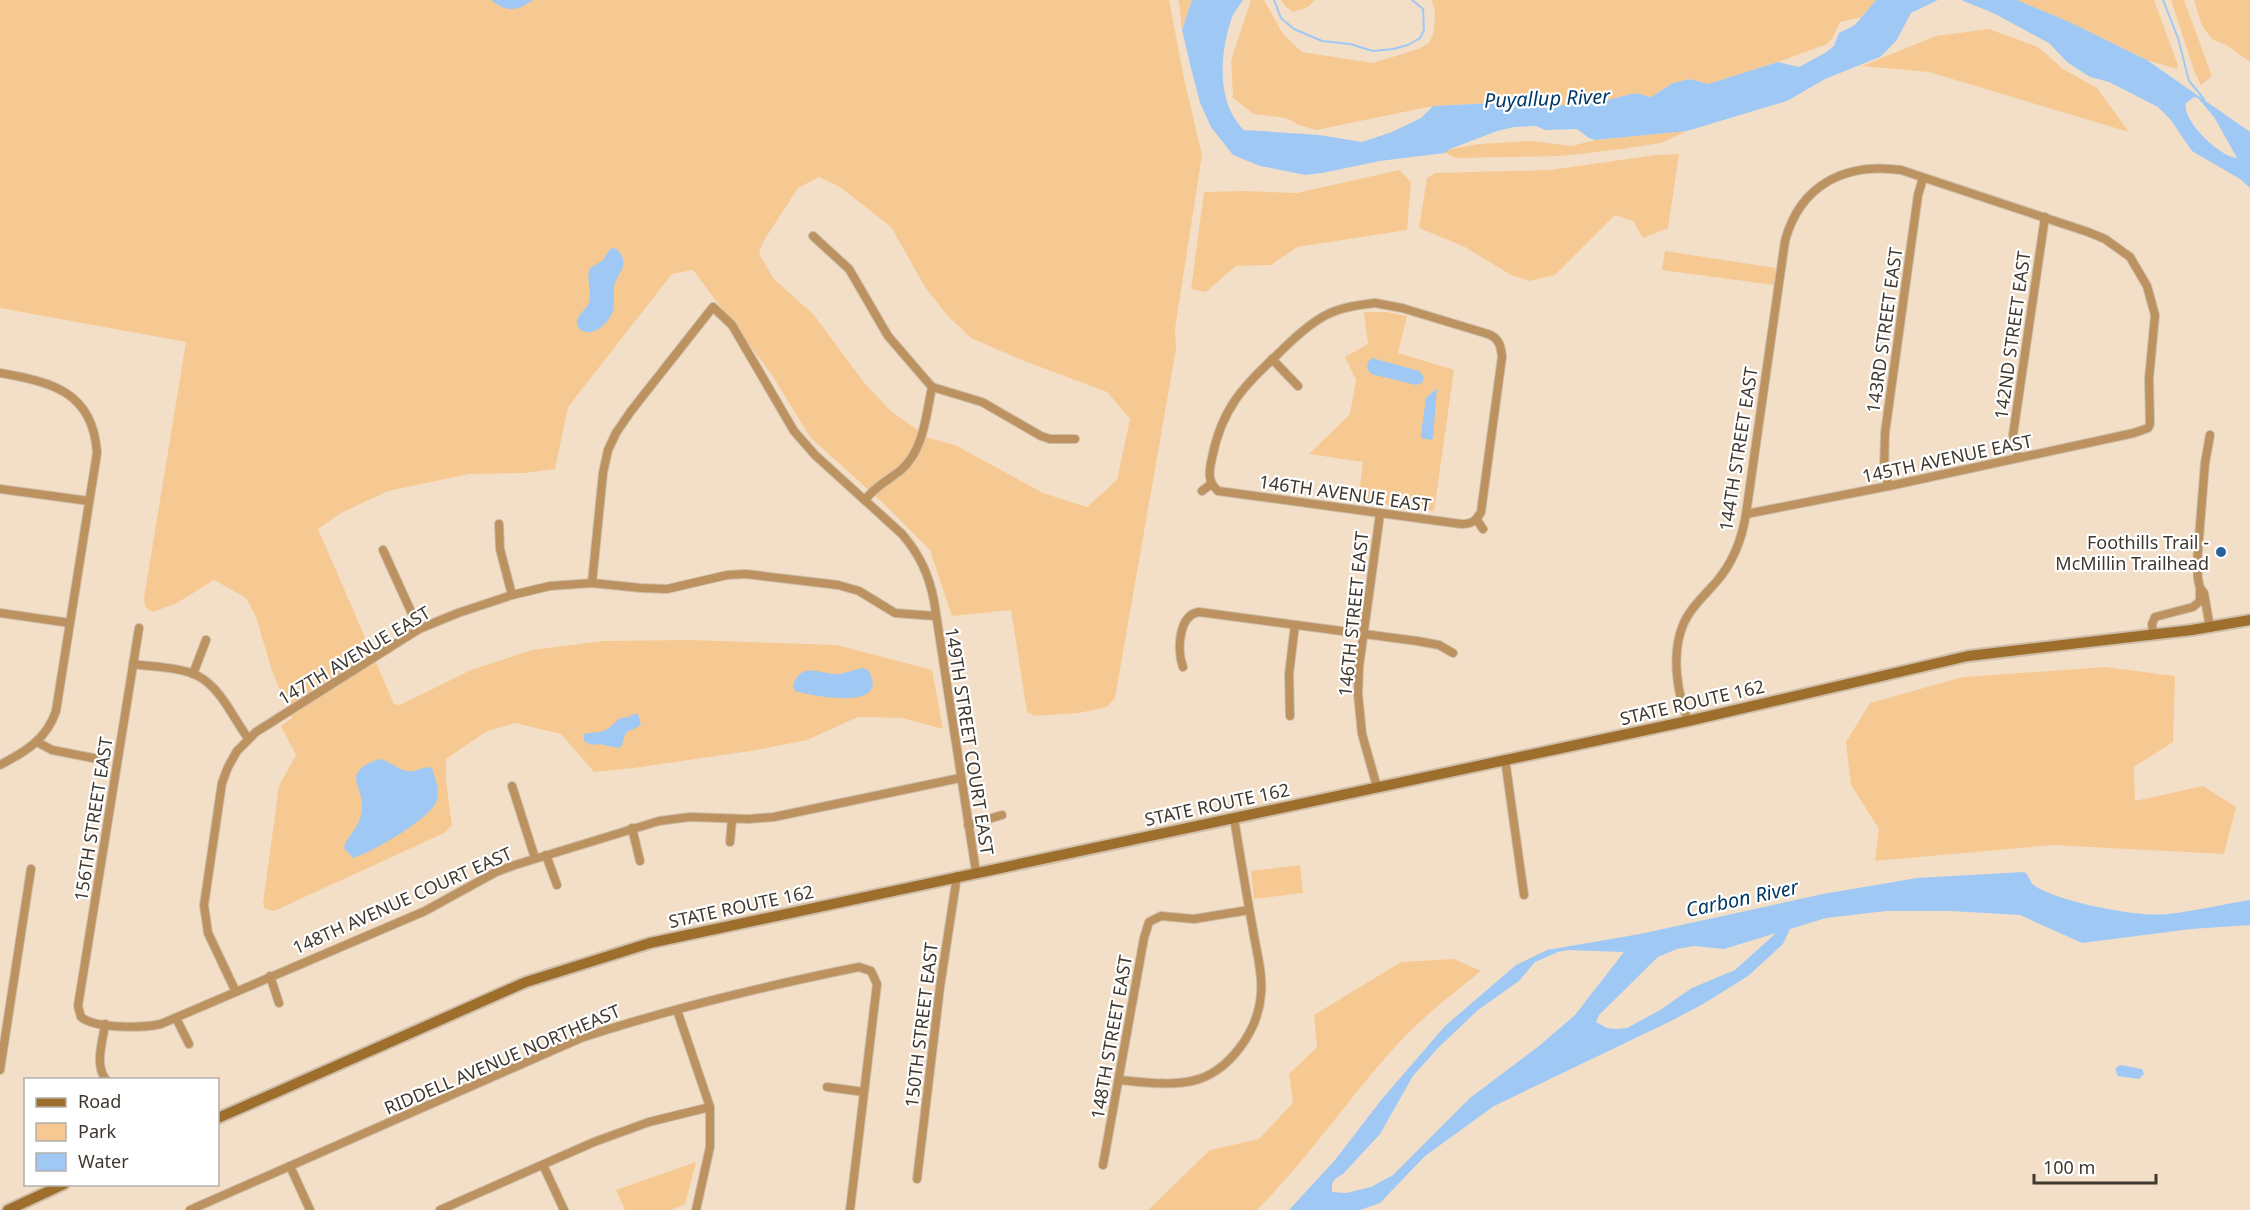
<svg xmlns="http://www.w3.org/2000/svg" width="2250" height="1210" font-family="'Noto Sans',sans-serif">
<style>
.green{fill:#f7c992;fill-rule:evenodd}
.water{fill:#9fc9f4;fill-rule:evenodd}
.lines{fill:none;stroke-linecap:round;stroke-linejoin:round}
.stream{stroke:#9fc9f4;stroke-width:2}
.minor-casing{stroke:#cfbea9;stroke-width:10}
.secondary-casing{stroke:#cfbea9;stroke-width:14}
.minor{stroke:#bc9360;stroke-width:8}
.secondary{stroke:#9e6e2d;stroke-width:10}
.poi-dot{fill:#28649b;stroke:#fff;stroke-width:2}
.labels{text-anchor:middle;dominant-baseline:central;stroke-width:4.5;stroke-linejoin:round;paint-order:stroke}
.street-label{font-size:18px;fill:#3f382f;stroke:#fff}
.poi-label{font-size:18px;fill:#3f382f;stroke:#fff;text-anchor:end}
.water-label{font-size:20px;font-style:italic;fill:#003965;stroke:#fff}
</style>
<rect width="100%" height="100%" fill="#f3dfc8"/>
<g class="green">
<path d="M0 0H1169L1185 83 1202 155 1175 329 1176 349 1115 698 1107 707 1079 713 1035 716 1027 712 1011 610 952 616 930 550 884 504 810 437 772 375 693 270 672 274 568 407 555 469 525 473 469 474 388 491 341 513 318 529 394 704 400 705 471 670 532 650 603 641 689 640 837 645 932 670 943 729 902 718 858 717 807 740 757 750 634 768 594 772 561 734 515 723 487 731 446 759V781L452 825 444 833 274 911 265 909 263 903 279 786 296 755 281 726 292 718 272 671 256 617 246 598 214 580 177 603 153 612 145 607 144 598 186 342 0 308ZM819 177 840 187 891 227 925 287 947 315 971 338 1019 359 1107 392 1130 419 1117 480 1087 507 1043 493 955 445 929 438 892 412 865 384 814 315 774 279 759 254 763 242 798 188Z"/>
<path d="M1178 0H1192L1182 30 1179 2Z"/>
<path d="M1251 0H1264L1283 34 1302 52 1373 63 1418 49 1429 43 1434 32 1435 10 1431 0H1876L1861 17 1840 22 1833 37 1827 44 1778 62 1708 84 1690 79 1673 83 1651 97 1635 93 1596 103 1551 106 1493 103 1433 106 1316 130 1299 125 1286 118 1254 114 1233 98 1231 60Z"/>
<path d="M1281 0H1315L1308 7 1293 12 1285 6Z"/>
<path d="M2017 0H2154L2178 65 2177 69 2147 60 2067 21Z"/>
<path d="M2171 0H2184L2212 76 2201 85 2195 73Z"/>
<path d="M2194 0H2250V62L2228 46 2212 39 2202 26Z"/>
<path d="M1989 29 2038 47 2063 69 2097 88 2129 132 1929 72 1862 66 1936 36Z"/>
<path d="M1687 131 1661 143 1622 149 1561 156 1456 158 1445 153 1450 149 1480 144 1532 141 1572 146 1595 140Z"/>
<path d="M1679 154 1668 228 1643 238 1633 221 1615 215 1555 275 1529 281 1511 275 1465 247 1419 228 1427 178 1435 173 1549 170 1657 155Z"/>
<path d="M1399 170 1411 182 1407 230 1297 247 1271 265 1236 266 1206 292 1191 289 1204 192 1243 191 1297 193Z"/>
<path d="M1665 251 1776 268 1774 285 1662 270Z"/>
<path d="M1364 312H1386L1407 316 1398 353 1454 370 1434 511 1358 501 1363 462 1309 454 1350 414 1356 380 1345 357 1368 344Z"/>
<path d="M2105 667 2175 676 2173 742 2134 767 2135 801 2203 786 2236 807 2224 854 2052 845 1875 861 1879 829 1851 785 1846 742 1870 703 1963 677Z"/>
<path d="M1300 865 1303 893 1254 899 1251 871Z"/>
<path d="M1454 959 1481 971C1451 995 1420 1019 1394 1048 1347 1100 1307 1160 1257 1210H1148L1210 1150 1259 1139 1293 1103 1289 1074 1317 1047 1314 1015 1401 962Z"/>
<path d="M696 1162 685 1204 671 1210H625L616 1190Z"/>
</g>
<g class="water">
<path d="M491 0H533C518 11 506 13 491 0Z"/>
<path d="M1192 0H1243C1239 7 1233 13 1231 20 1220 54 1216 103 1244 130L1319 135 1362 142 1392 132 1421 118 1433 106 1493 103 1551 106 1596 103 1635 93 1651 97 1673 83 1690 79 1708 84 1778 62 1799 67 1825 53 1834 46 1839 33 1855 25 1876 0H1938L1911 13 1896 41 1880 57 1825 79 1787 101 1687 131 1595 140 1589 138 1577 129 1545 130 1536 126 1514 127 1497 131 1450 149 1445 153 1380 161 1322 173 1306 175 1260 166 1233 155 1211 127 1200 103 1191 68 1182 30Z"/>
<path d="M1961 0H2017L2067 21 2147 60 2250 132V188L2240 179 2192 151 2170 119 2158 107 2109 82 2090 77 2067 62 2049 43 1993 13ZM2194 97 2198 98 2214 117 2237 158C2220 157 2181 120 2186 103Z"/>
<path d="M611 248 617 249C631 265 619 270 614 286 613 294 615 302 613 310 611 320 597 334 587 332 582 332 578 328 577 324 575 316 588 309 590 300 591 289 586 280 590 268L602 261Z"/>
<path d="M1372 358 1419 371 1424 377 1422 383 1416 385 1371 374 1367 368 1368 362Z"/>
<path d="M1437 388 1433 438 1431 440 1421 438V434L1426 398Z"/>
<path d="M863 668 868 670C893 712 812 696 795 691L793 685C802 660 821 675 839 674 847 673 855 669 863 668Z"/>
<path d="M633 714H638L641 724C630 735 626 724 622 746L618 748 599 744 591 745 584 741V734C606 730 602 735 620 718L629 717Z"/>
<path d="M379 759C391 761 396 769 407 771 416 773 423 765 432 768 435 777 440 791 437 800 432 818 371 853 353 858L344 848C346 837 358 829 361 815 368 786 336 775 379 759Z"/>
<path d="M2024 872C2030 876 2029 882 2035 886 2059 902 2140 918 2168 914 2196 911 2223 904 2250 900V925L2191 929 2082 943 2020 915 1950 911H1886L1826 918 1790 929 1783 944 1748 976 1703 1004 1671 1021 1494 1106 1425 1156 1380 1203 1360 1210H1289L1335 1160 1382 1099 1445 1026 1516 965 1547 950 1640 934 1823 894 1917 878ZM1776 933 1735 970 1692 988 1660 1010 1627 1028 1617 1029 1607 1028 1596 1022 1599 1015 1658 957 1677 949 1694 946 1724 949ZM1568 950 1624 952 1575 1015 1539 1046 1470 1098 1393 1175 1371 1187 1346 1193 1332 1192V1184L1335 1179 1343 1174 1380 1134 1413 1076 1437 1049 1478 1010 1519 981 1535 962 1558 952Z"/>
<path d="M2120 1065 2142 1069 2144 1074 2139 1079 2118 1076 2115 1069Z"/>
</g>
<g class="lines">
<g class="stream">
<path d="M1274 0 1281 18 1294 29 1322 41 1350 44 1373 51 1393 49 1408 45 1420 38 1424 30 1423 9 1412 0"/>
<path d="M2163 0 2178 38 2189 81 2204 99"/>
</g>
<defs>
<g id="minor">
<path d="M813 236 849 269 888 336 932 387 982 402 1041 436 1050 439H1075"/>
<path d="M1375 303 1402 308 1488 334C1499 338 1501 346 1502 357L1481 512C1476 521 1472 524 1461 524L1218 491C1207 481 1209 471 1212 458 1222 407 1244 386 1280 352 1294 338 1309 324 1326 315 1342 307 1358 305 1375 303Z"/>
<path d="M1272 359 1298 386"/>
<path d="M0 373C51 382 93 391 97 453L56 711C47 739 25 752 0 765"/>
<path d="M2018 457 2013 435 2045 217"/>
<path d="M1889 486 1884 471 1885 433 1918 195 1923 178"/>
<path d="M0 489 89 501"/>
<path d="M1202 491 1211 484"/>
<path d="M865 500C875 486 889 480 901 470 924 450 926 415 932 387"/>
<path d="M1477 520 1483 529"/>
<path d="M499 524 500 549 512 595"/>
<path d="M383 550 419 629"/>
<path d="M592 583 603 473 608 450 616 433 631 411 713 307 732 325 794 431 815 455 902 534C920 555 929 575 934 601L976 872"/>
<path d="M0 613 70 623"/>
<path d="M139 628 78 1006 81 1017C95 1029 143 1028 161 1024L425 911 496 872 515 865 659 821 690 817 748 819 774 817 960 778"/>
<path d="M2210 628 2204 593 2200 588 2198 579 2197 563 2205 463 2210 435"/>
<path d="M2153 634 2152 624 2155 617 2193 607 2200 601V588"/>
<path d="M133 664C153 667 180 667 198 676 221 688 233 718 248 738"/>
<path d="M1183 667C1177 651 1178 615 1199 612L1417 641 1439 645 1453 653"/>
<path d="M193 674 206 640"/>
<path d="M1290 716 1289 674 1295 625"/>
<path d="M1688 721C1677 693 1671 654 1683 625 1690 608 1705 595 1717 581 1734 561 1742 539 1746 514L1785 241C1800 185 1845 162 1901 170L2088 232 2105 239 2130 257 2147 286 2155 315 2149 379 2150 424 2148 428 2134 433 1889 486 1746 514"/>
<path d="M37 742 52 750 98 759"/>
<path d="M1505 759 1524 895"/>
<path d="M512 786 535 858"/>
<path d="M1377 787 1362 734 1358 694 1359 667 1380 514"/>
<path d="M968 825 1002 815"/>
<path d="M632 828 640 861"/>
<path d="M730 842 732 819"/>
<path d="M546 855 557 885"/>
<path d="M270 976 279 1003"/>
<path d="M235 990 208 933 204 905 222 783 228 767 237 751 256 732 419 629 458 613 512 595 550 586 592 583 641 588 667 589 727 575 746 574 838 585 859 591 895 613 935 616"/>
<path d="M677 1010 710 1107V1147L696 1210"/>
<path d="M176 1018 189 1044"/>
<path d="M105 1024C103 1042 94 1064 106 1080"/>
<path d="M0 1070 31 869"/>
<path d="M1119 1080C1143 1082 1168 1086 1192 1081 1229 1073 1259 1030 1261 993 1263 973 1256 950 1253 930 1246 892 1240 855 1234 818"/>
<path d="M827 1087 864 1092"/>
<path d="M543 1165 564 1210"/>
<path d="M1103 1165 1144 938 1149 922 1161 916 1194 919 1249 910"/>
<path d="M290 1166 310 1210"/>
<path d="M917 1179 940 987 957 876"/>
<path d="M190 1210 581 1038C672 1008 765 986 859 967L871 971 877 984 850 1210"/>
<path d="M440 1210 594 1142 649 1122 710 1107"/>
</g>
<g id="secondary">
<path d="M218 1118 526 982 650 943 1688 721 1968 656 2192 630 2250 620"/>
<path d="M8 1210 64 1184"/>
</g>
</defs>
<use href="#minor" class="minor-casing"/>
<use href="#secondary" class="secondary-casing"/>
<use href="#minor" class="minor"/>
<use href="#secondary" class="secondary"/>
</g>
<circle class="poi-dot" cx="2221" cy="552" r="6"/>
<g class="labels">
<g class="street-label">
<text transform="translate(1884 330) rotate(-82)">143RD STREET EAST</text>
<text transform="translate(2012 335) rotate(-82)">142ND STREET EAST</text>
<text transform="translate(1738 449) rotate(-81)">144TH STREET EAST</text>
<text transform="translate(1947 458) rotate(-12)">145TH AVENUE EAST</text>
<text transform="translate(1345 493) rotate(8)">146TH AVENUE EAST</text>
<text transform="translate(1353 614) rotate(-84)">146TH STREET EAST</text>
<text transform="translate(354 655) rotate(-31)">147TH AVENUE EAST</text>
<text transform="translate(1692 702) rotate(-13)">STATE ROUTE 162</text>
<text transform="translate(970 741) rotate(81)">149TH STREET COURT EAST</text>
<text transform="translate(1217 804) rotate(-12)">STATE ROUTE 162</text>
<text transform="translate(93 819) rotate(-81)">156TH STREET EAST</text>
<text transform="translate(402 900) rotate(-24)">148TH AVENUE COURT EAST</text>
<text transform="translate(741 906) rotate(-12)">STATE ROUTE 162</text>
<text transform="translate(921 1025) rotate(-83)">150TH STREET EAST</text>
<text transform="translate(1111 1037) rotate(-80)">148TH STREET EAST</text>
<text transform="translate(502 1059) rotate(-23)">RIDDELL AVENUE NORTHEAST</text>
</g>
<g class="poi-label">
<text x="2209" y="542">Foothills Trail -<tspan x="2209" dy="21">McMillin Trailhead</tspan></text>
</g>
<g class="water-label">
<text transform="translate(1547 98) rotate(-2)">Puyallup River</text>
<text transform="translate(1742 898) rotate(-12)">Carbon River</text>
</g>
</g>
<rect x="24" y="1078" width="195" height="108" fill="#ffffff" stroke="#b2afac" stroke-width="1.5"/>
<rect x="36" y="1098" width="30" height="9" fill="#9e6e2d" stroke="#b2afac" stroke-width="1.5"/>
<text x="78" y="1108" font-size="18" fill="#3f382f">Road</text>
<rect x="36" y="1123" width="30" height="18" fill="#f7c992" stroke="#b2afac" stroke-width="1.5"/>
<text x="78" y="1138" font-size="18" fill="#3f382f">Park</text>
<rect x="36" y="1153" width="30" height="18" fill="#9fc9f4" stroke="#b2afac" stroke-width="1.5"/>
<text x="78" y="1168" font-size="18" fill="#3f382f">Water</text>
<path d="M2034 1174v9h122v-9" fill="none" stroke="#3f382f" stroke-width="3"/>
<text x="2043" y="1174" font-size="18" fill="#3f382f" stroke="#ffffff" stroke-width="4.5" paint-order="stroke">100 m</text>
</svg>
